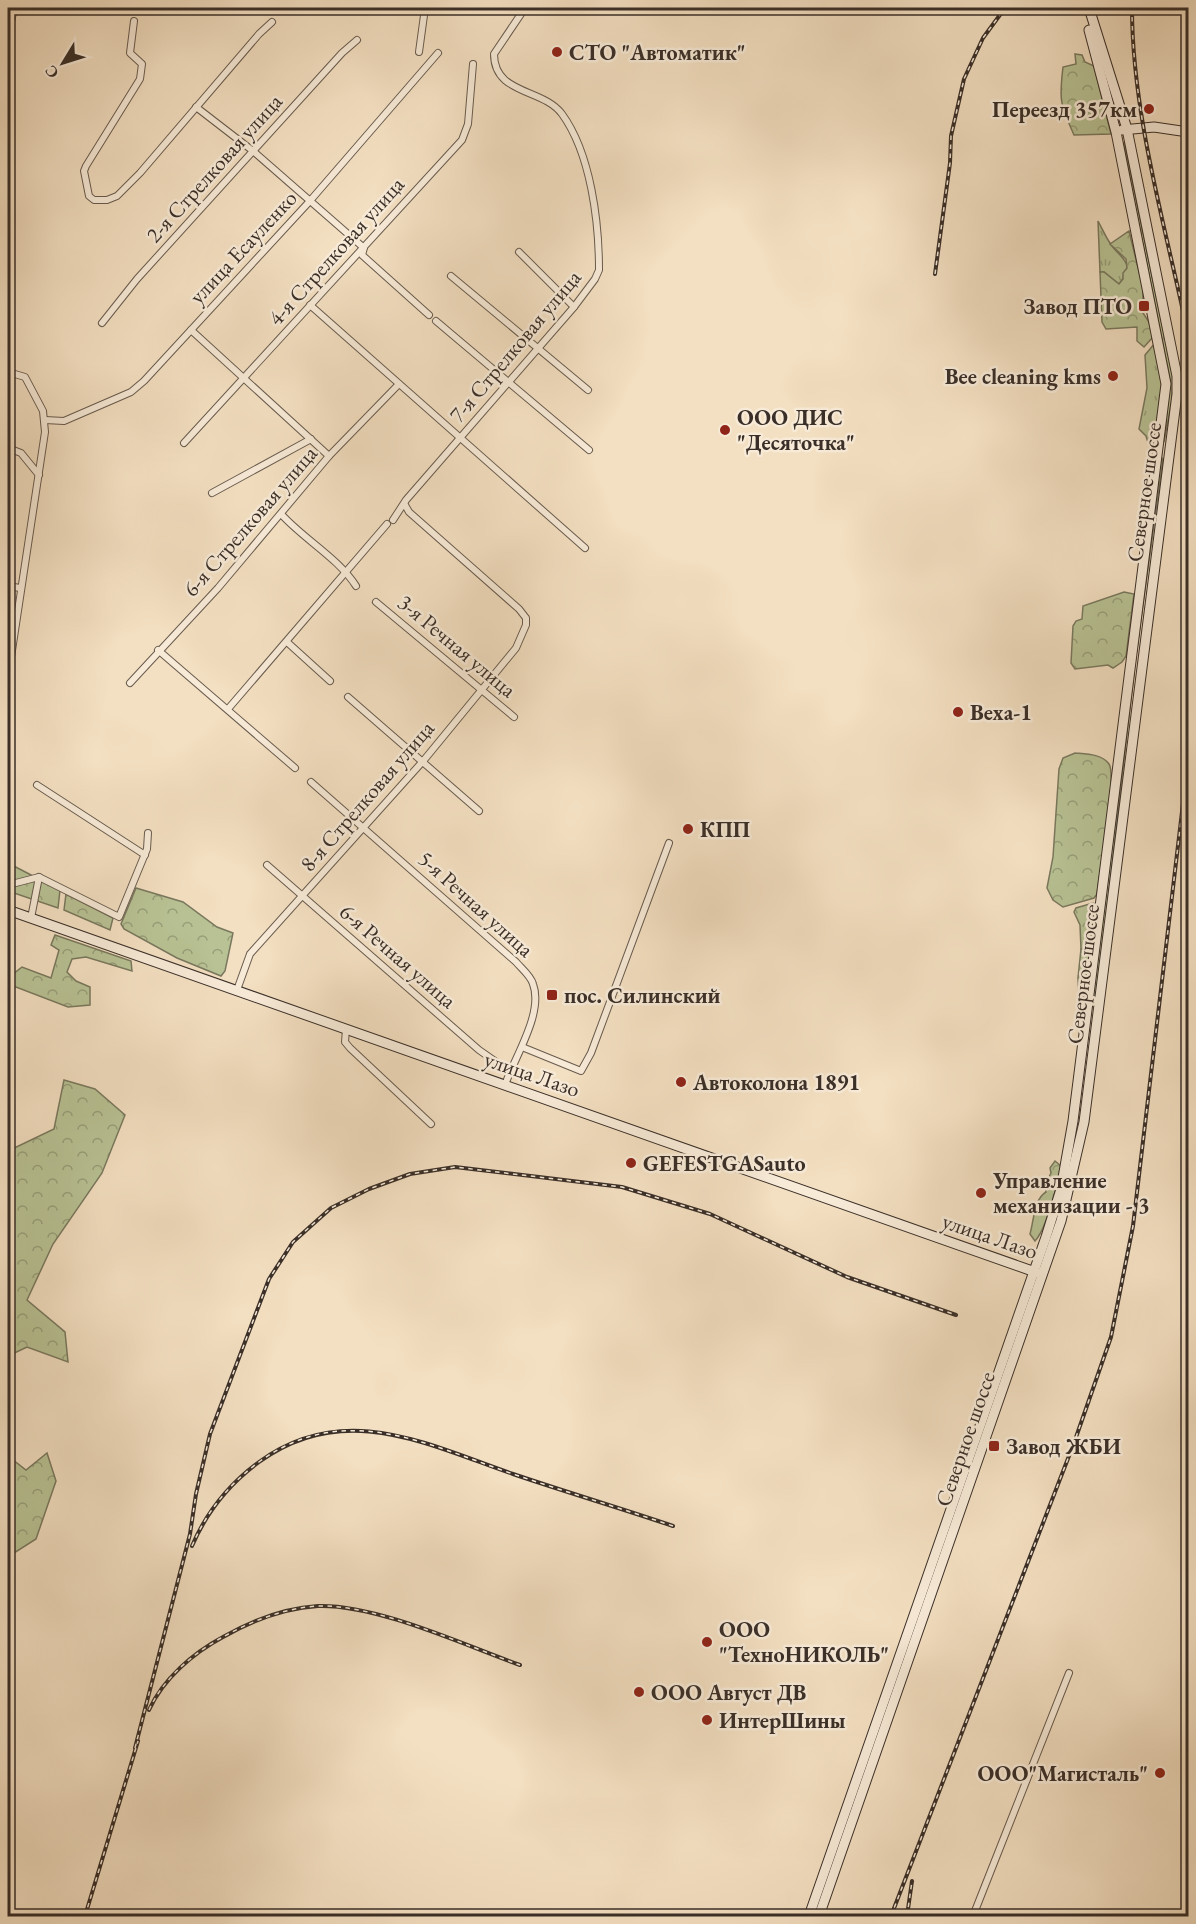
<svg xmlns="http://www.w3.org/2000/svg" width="1196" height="1924" font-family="'EB Garamond',serif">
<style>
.grass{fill:url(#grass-tufts);stroke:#79785e;stroke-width:1.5}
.forest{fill:url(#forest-crowns);stroke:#79785e;stroke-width:1.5}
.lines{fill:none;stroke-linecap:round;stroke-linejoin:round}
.street-casing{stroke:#685b4e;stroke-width:8}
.secondary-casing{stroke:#3a2f28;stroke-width:11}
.street{stroke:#f7ead7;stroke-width:6}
.secondary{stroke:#f7ead7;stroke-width:9}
.rail-casing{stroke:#3a2f28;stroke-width:4}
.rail{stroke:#f7ead7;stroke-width:1.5;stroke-dasharray:4.5;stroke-linecap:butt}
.poi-dot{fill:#8f2418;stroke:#f7ead7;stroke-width:2}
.labels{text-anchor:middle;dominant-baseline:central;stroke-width:5;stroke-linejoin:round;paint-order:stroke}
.poi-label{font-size:22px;font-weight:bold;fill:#3a2f28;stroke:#f7ead7;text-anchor:start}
.street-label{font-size:22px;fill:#3a2f28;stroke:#f7ead7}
</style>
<defs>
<pattern id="grass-tufts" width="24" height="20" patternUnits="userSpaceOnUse" patternTransform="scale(1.5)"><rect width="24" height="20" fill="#b8c294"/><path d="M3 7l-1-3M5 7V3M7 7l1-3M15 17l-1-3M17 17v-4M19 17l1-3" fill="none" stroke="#979e79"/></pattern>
<pattern id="forest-crowns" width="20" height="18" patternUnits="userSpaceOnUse" patternTransform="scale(1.5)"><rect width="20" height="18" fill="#b8c294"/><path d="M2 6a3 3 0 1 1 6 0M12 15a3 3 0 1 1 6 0" fill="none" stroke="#979e79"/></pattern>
</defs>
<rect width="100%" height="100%" fill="#f3dfc1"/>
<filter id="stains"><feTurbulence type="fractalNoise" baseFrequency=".00333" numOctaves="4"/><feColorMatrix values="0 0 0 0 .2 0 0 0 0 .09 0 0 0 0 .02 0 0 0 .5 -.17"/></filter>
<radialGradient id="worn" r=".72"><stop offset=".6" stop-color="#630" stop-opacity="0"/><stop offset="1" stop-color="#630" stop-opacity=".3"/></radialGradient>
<g class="grass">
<path d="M1124 143 1173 375 1172 400 1164 442 1170 379 1123 146Z"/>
<path d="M1098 221C1102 228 1105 236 1110 243 1121 260 1137 262 1119 284L1104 272H1100Z"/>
<path d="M1155 343 1163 393 1154 445 1149 446 1146 436 1139 429 1147 388 1145 355Z"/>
<path d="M1161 457 1163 459 1135 663Z"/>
<path d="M1134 673 1097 996 1095 997 1093 995Z"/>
<path d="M1090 948 1085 994 1079 998 1078 978 1081 949Z"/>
</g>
<g class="forest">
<path d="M1075 54 1082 55 1085 62 1094 66 1111 134 1074 135C1060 104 1059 100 1063 67L1076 64Z"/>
<path d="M1129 231 1143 288V313L1149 322 1153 337 1144 347 1137 341V327L1106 329 1102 322 1100 272H1104L1119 284 1123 279V273L1127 268 1126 259 1110 244Z"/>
<path d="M1124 592 1134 594 1126 656 1122 662 1113 668 1108 665 1075 669 1071 663 1073 626 1076 621 1082 619 1083 606Z"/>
<path d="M1075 753C1086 754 1102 754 1109 764 1117 775 1099 875 1097 894L1094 898 1063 907 1053 900 1047 888 1053 857 1059 769 1063 758Z"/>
<path d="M8 863 60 890 58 908 8 891Z"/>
<path d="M136 888 183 902 217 927 233 933 225 971 221 976 177 958 124 929 121 924Z"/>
<path d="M66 894 113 918 110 930 64 910Z"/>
<path d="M1093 903 1096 905 1090 948 1086 950 1081 949 1080 925 1074 912 1076 908Z"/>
<path d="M55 935 131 961 132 971 86 957 72 959 67 972 76 981 90 987V1005L68 1007 8 984V971L13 974 22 967 51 978 59 950 51 945Z"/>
<path d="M64 1080 95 1089 125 1115 102 1173 53 1244 27 1300 65 1332 68 1362 27 1347 8 1356V1151L54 1129Z"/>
<path d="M1055 1161 1061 1166C1058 1183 1046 1230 1035 1241L1030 1234C1034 1220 1034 1199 1046 1192L1045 1185 1051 1173 1050 1168Z"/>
<path d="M47 1453 56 1481 36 1539 8 1557V1456L26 1470Z"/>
</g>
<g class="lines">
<defs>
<g id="street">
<path d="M134 21 130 53 142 64 140 79 86 166 84 171 89 196 94 200H107L117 196 140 173 259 34 272 22"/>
<path d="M8 36 14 8"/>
<path d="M419 52 425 8"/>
<path d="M196 107 253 151 364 248 362 255 429 315"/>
<path d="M519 252 574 307"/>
<path d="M451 276 588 390"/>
<path d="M310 305 585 548"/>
<path d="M436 321 589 450"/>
<path d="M102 323 137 279 342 53 357 40"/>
<path d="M191 330 329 456"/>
<path d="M8 372 25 377 43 411 45 432 8 677"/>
<path d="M45 420 64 421 131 392 144 381 309 202 438 53"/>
<path d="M184 443 462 140 468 124 473 64"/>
<path d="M8 448 21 453 39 475"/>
<path d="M212 493 311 439"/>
<path d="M282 515C305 540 338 558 356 586"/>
<path d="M393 520 406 500 574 307 595 279 599 270C599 222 591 154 562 114 543 88 494 95 494 54L525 8"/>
<path d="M8 586 20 588"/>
<path d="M376 602 514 717"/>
<path d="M287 642 330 681"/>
<path d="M158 650 295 768"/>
<path d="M130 683 218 588 329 456 399 384"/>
<path d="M348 697 479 811"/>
<path d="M228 709 387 524"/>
<path d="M311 782 516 962C521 968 531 976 533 984 544 1013 514 1058 505 1085"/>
<path d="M37 785 145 855"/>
<path d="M267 865 479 1050 509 1071"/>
<path d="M39 877 119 917 147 849 148 833"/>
<path d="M8 885 39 877 31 918"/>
<path d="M237 990 250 954 424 760 516 648 526 625V618L519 609 409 512 405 505"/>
<path d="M346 1029 345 1042 350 1048 431 1124"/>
<path d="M522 1047 581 1071 591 1053 669 843"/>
<path d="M973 1916 1069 1673"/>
</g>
<g id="secondary">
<path d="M1122 130 1154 127 1188 132"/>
<path d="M8 910 1038 1273"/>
<path d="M809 1916 1046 1237 1061 1189 1073 1121 1166 384 1116 132 1089 30"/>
<path d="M819 1916 1061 1221 1084 1122 1177 394V376L1127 129 1089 8"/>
</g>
</defs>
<use href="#street" class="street-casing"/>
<use href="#secondary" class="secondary-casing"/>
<use href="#street" class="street"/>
<use href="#secondary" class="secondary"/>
<defs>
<g id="rail">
<path d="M1132 8C1132 114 1166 229 1188 334"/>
<path d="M935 274 950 163 951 136 964 79 983 38 1005 8"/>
<path d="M192 1546C207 1511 229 1484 259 1462 344 1400 426 1444 513 1474 566 1492 620 1508 673 1526"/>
<path d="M149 1710C163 1679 193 1653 223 1637 251 1621 285 1608 318 1606 376 1604 464 1645 520 1665"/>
<path d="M135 1748 190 1534 196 1494 210 1434 269 1279 293 1242 331 1208 369 1189 410 1174 455 1167 622 1187 710 1214 847 1277 956 1315"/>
<path d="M85 1916 138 1741"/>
<path d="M891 1916 1074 1443 1111 1337 1133 1226 1188 761"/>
<path d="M907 1916 912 1881"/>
</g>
</defs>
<use href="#rail" class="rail-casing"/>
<use href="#rail" class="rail"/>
</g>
<g class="poi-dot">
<circle cx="557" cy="52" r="6"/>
<circle cx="1149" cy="109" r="6"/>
<rect x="1138" y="300" width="12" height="12" rx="3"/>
<circle cx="1113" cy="376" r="6"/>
<circle cx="725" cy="430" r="6"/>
<circle cx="958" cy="712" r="6"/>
<circle cx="688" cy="829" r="6"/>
<rect x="546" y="989" width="12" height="12" rx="3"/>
<circle cx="681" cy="1082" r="6"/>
<circle cx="631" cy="1163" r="6"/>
<circle cx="981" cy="1193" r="6"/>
<rect x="988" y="1440" width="12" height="12" rx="3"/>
<circle cx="707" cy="1642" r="6"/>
<circle cx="639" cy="1692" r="6"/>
<circle cx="707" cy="1720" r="6"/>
<circle cx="1160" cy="1773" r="6"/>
</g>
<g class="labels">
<g class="poi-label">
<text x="569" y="52">СТО "Автоматик"</text>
<text x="1137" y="109" text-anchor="end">Переезд 357км</text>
<text x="1132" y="306" text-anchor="end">Завод ПТО</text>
<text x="1101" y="376" text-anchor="end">Bee cleaning kms</text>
<text x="737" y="417">ООО ДИС<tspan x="737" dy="25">"Десяточка"</tspan></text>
<text x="970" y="712">Веха-1</text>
<text x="700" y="829">КПП</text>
<text x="564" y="995">пос. Силинский</text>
<text x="693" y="1082">Автоколона 1891</text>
<text x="643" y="1163">GEFESTGASauto</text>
<text x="993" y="1180">Управление<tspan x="993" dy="25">механизации - 3</tspan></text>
<text x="1006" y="1446">Завод ЖБИ</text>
<text x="719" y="1629">ООО<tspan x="719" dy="25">"ТехноНИКОЛЬ"</tspan></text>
<text x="651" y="1692">ООО Август ДВ</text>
<text x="719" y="1720">ИнтерШины</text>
<text x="1148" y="1773" text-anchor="end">ООО"Магисталь"</text>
</g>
<g class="street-label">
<text transform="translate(214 168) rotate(-48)">2-я Стрелковая улица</text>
<text transform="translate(243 247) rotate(-47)">улица Есауленко</text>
<text transform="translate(336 251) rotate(-48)">4-я Стрелковая улица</text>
<text transform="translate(515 346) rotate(-50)">7-я Стрелковая улица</text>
<text transform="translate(1144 492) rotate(-82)">Северное шоссе</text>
<text transform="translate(250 521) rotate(-49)">6-я Стрелковая улица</text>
<text transform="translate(457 646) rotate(40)">3-я Речная улица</text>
<text transform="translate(367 796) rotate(-49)">8-я Стрелковая улица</text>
<text transform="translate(476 904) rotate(42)">5-я Речная улица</text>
<text transform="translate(398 956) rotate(41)">6-я Речная улица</text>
<text transform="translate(1083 974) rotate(-83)">Северное шоссе</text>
<text transform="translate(532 1074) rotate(19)">улица Лазо</text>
<text transform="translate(990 1236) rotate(19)">улица Лазо</text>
<text transform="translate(965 1439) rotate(-71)">Северное шоссе</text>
</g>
</g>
<rect width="1196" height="1924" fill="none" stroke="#f3dfc1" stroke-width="30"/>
<rect x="9" y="9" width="1178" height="1906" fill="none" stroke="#3a2f28" stroke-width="3"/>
<rect x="15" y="15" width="1166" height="1894" fill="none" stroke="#3a2f28" stroke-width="1.5"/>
<g transform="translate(63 63) rotate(232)" stroke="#f7ead7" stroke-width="4.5" paint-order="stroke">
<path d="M0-4.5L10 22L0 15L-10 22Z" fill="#3a2f28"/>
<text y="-9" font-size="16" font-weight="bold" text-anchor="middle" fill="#3a2f28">С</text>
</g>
<rect width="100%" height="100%" filter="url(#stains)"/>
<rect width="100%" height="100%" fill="url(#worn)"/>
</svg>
